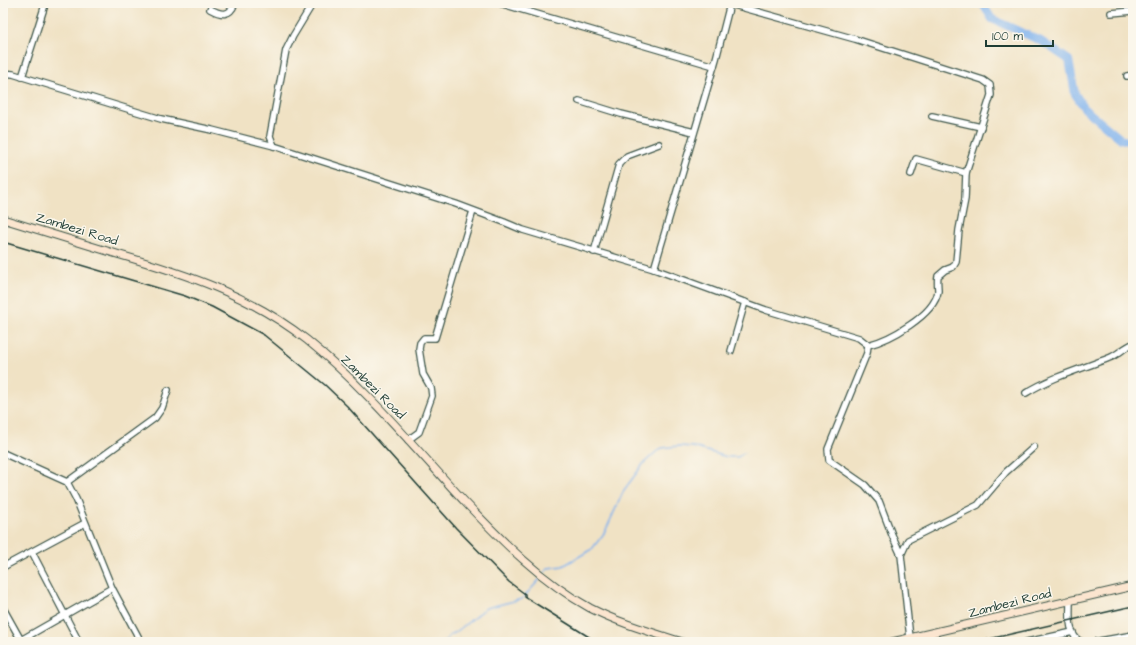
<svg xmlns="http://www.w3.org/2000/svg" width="1136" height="645" font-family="'Architects Daughter',sans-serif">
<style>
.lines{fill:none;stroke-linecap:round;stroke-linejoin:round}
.stream{stroke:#80b2ed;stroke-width:1.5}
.river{stroke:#80b2ed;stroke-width:8}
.street-casing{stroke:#3e564a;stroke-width:8}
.secondary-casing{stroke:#3e564a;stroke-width:9}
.street{stroke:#fff;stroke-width:5.5}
.secondary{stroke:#fbe5cf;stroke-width:7}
.rail{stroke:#1f3d34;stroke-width:1.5}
.labels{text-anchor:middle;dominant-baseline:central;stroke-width:3;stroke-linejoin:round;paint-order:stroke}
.street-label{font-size:13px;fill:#1f3d34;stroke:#fbf7ec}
</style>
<rect width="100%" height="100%" fill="#fbf7ec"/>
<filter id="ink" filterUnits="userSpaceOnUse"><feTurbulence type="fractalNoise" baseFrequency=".025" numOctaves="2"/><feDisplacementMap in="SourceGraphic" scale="8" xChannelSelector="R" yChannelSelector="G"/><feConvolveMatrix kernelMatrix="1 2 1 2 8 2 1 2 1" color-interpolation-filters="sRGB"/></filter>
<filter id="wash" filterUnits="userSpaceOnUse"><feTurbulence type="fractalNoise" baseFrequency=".012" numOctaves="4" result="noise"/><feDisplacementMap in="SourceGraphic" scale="16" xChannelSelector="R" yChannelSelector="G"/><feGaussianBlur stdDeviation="0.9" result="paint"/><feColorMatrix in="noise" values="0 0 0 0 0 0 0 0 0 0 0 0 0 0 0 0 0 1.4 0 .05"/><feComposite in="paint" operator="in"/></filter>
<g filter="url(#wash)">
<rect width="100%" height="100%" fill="#f0e2c4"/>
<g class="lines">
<g class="stream">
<path d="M544 573 548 568 563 566 592 549 605 532 624 490 644 463 656 452 662 448 679 446 693 447 727 457H738L744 453"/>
<path d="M444 642 450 635 456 632 486 608 522 599 541 578"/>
</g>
<path class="river" d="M982 3 992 19 1041 41 1069 60 1075 94 1085 109 1121 139 1133 143"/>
</g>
</g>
<g filter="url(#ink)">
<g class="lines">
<defs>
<g id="street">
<path d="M499 3 714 66"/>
<path d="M210 9C221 15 230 17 235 3"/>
<path d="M1111 13 1133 11"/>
<path d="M3 73 13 74 161 119 212 130 274 146 456 204 504 222 523 230 654 269 766 310 859 338 868 345 867 353 828 449 829 460 865 485 879 501 892 535 901 555 910 638"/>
<path d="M1127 76 1133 75"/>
<path d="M22 77 44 8"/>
<path d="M579 101 621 114 694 132"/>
<path d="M932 116 981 127"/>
<path d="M274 146 270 136 286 50 293 36 313 3"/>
<path d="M911 174 916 159 966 173"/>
<path d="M594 252 619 164 627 156 659 144"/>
<path d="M654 269 716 59 730 4 855 39 983 80 990 85 991 95 966 173 965 199 959 230 956 262 953 267 945 270 938 276C937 281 938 286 938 291 935 315 889 340 868 345"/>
<path d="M731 351 745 302"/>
<path d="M1026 393C1052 377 1081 369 1109 358 1118 355 1124 347 1133 344"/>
<path d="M408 440 419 432 432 396 431 388 423 374 419 349 420 343 424 338H435L473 211"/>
<path d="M3 453 67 482 76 499 112 588 141 642"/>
<path d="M67 482 155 418 162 408 168 390"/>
<path d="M32 552 79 642"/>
<path d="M901 555 908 540 978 505 1006 472 1034 447"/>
<path d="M3 567 85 523"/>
<path d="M1070 601C1070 613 1067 637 1082 642"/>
<path d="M3 608 22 642"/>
<path d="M21 640 112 588"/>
<path d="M1027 642 1073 632"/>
<path d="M1094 642 1133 635"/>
</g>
<g id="secondary">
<path d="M3 219C41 231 79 242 117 254 186 274 250 295 307 340 365 387 414 447 465 502 502 541 541 581 590 608 619 623 651 632 682 642"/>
<path d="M892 642 1133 586"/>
</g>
</defs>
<use href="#street" class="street-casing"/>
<use href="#secondary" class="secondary-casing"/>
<use href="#street" class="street"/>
<use href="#secondary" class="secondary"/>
<g class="rail">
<path d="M3 242 185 296 212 307 264 335 325 385 347 406 456 528 509 582 525 594V597L597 642"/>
<path d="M976 642 1133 606"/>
</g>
</g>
</g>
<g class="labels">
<g class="street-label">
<text transform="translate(77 229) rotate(17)">Zambezi Road</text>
<text transform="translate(373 387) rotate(45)">Zambezi Road</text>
<text transform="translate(1010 603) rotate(-14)">Zambezi Road</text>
</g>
</g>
<rect width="1136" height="645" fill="none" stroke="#fbf7ec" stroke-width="16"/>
<path d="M986 40v6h67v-6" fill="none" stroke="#1f3d34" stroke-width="2"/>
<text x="992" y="40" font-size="12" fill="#1f3d34" stroke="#fbf7ec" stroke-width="3" paint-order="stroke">100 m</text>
</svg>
